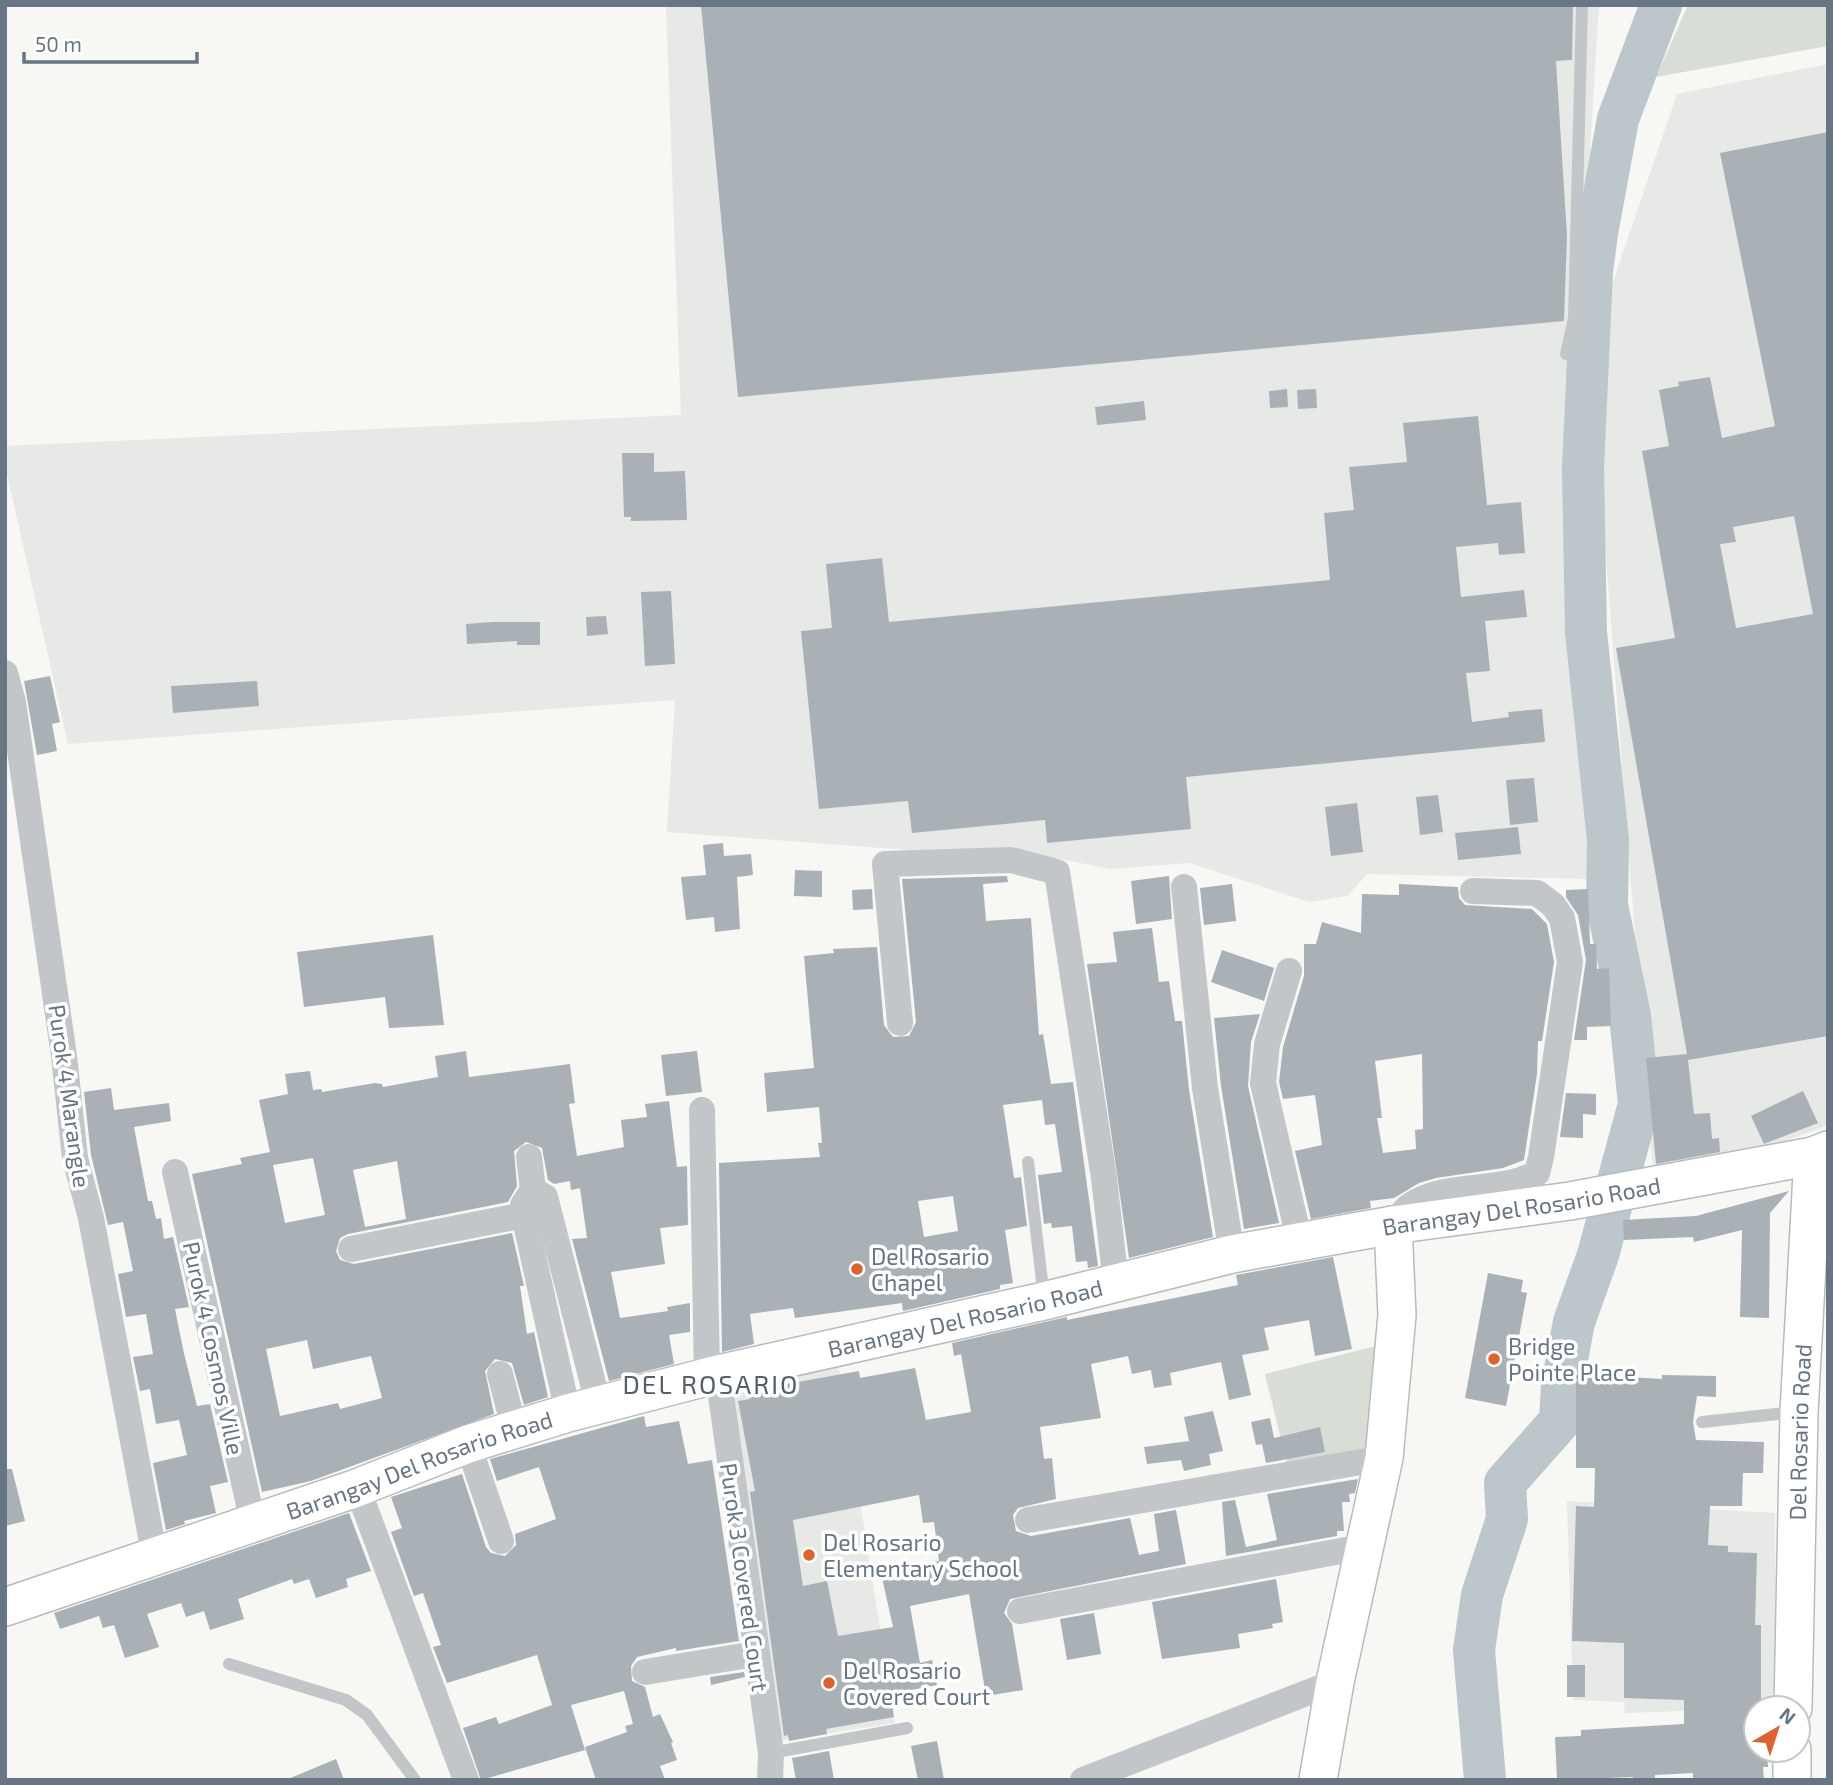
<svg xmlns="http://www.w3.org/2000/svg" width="1833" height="1785" font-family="'Exo 2',sans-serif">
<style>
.built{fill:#e7e9e7}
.green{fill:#d8ded5}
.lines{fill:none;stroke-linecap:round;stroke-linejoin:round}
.river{stroke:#bcc6cb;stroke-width:42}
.building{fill:#a9b1b6;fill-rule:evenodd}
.secondary-casing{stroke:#b7bbc0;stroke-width:40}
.lane{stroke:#c2c6c9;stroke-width:12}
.street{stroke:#c2c6c9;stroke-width:26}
.secondary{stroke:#fff;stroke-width:37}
.poi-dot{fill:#df622c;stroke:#fff;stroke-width:2.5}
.labels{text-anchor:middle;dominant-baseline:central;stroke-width:7;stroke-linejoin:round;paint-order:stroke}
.street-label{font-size:23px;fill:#677584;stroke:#fff}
.poi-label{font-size:23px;fill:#677584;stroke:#fff;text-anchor:start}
.quarter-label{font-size:26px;letter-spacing:2px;fill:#545f69;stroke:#fff}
</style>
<rect width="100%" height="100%" fill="#f7f7f4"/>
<g class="built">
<path d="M666 5H1599L1575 399 1569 627 1591 879 1367 874 1347 896 1309 902 1190 863 1110 869 1031 853 974 855 667 832 675 700 68 744 5 465V446L681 415Z"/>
<path d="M1828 64V1125L1724 1164 1653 1170 1590 349 1677 94Z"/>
<path d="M837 1357 895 1723 777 1741 724 1386Z"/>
<path d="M1567 1501 1775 1513 1776 1708 1625 1713 1624 1702 1573 1700Z"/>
</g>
<g class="green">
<path d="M1688 5H1828V46L1656 77Z"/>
<path d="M1376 1346 1371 1448 1287 1464 1265 1374Z"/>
</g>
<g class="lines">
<path class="river" d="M1485 1780 1474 1650 1482 1595 1507 1519 1505 1483 1560 1421 1562 1385 1574 1322 1598 1255 1639 1104 1630 1016 1607 905 1608 840 1586 632 1583 468 1592 272 1597 233 1618 119 1661 5"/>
</g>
<g class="building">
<path d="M701 5H1573L1572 60 1556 61 1567 236 1564 321 738 397Z"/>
<path d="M1828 132V1036L1688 1060 1694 1114 1710 1113 1712 1139 1719 1138 1720 1152 1656 1164 1646 1058 1687 1054 1616 648 1675 638 1642 451 1669 446 1659 390 1679 386 1678 382 1710 377 1722 438 1775 426 1720 153ZM1794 516 1813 614 1736 628 1720 544 1736 542 1733 527Z"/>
<path d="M1287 389 1288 407 1270 408 1269 391Z"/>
<path d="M1316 389 1317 408 1298 409 1297 390Z"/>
<path d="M1144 401 1146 420 1097 425 1095 407Z"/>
<path d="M1478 416 1487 505 1521 502 1525 553 1499 555 1498 543 1456 547 1461 597 1524 590 1527 617 1485 621 1490 671 1466 673 1472 722 1509 717 1508 712 1542 709 1545 742 1186 777 1191 829 1047 843 1045 820 912 833 908 801 819 809 801 631 832 628 826 564 882 558 889 622 1330 580 1324 513 1354 510 1349 467 1407 462 1403 423Z"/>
<path d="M622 453H654V472L685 471 687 520 631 521V517H624Z"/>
<path d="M671 591 675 664 645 666 641 592Z"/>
<path d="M606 616 608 634 587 636 586 617Z"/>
<path d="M492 622H540V645H517V641L467 644 466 624Z"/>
<path d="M50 676 60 722 52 724 57 751 37 755 24 681Z"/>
<path d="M257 681 259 706 173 713 171 686Z"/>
<path d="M1534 778 1538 822 1510 825 1506 780Z"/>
<path d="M1438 795 1443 832 1420 835 1416 797Z"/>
<path d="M1357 803 1363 852 1331 856 1325 807Z"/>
<path d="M1518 827 1521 854 1458 860 1455 833Z"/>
<path d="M723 843 724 856 751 854 753 875 737 877 740 929 715 932 714 917 686 920 681 877 706 875 703 845Z"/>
<path d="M795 870 822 871V897L794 896Z"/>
<path d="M1007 876 1008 882 983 884 986 921 1031 918 1039 1035 1043 1034 1051 1084 1073 1082 1098 1266 1088 1268 1087 1261 1076 1262 1072 1226 1052 1228 1051 1223 1044 1224 1038 1175 1062 1172 1055 1124 1045 1125 1042 1100 1003 1105 1014 1178 1021 1177 1027 1226 1005 1230 1013 1283 1000 1285V1289L903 1311 902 1303 795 1318 793 1308 750 1314 754 1344 722 1352 719 1163 820 1157 818 1143H822L819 1107 767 1112 764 1073 814 1068 804 956 834 953 833 949 877 947 884 1025 893 1037 909 1036 916 1022 902 879ZM953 1196 958 1231 924 1237 918 1201Z"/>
<path d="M1169 876 1172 919 1136 924 1131 881Z"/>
<path d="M1232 884 1236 921 1204 925 1200 888Z"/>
<path d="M1399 884 1458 887 1459 898 1465 905 1532 909 1547 924 1554 962 1542 1041H1538L1537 1074 1524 1160 1503 1168 1436 1178 1419 1183 1394 1198 1370 1201 1371 1208 1311 1219 1295 1151 1322 1145 1315 1095 1283 1099 1279 1082 1283 1047 1304 976V944H1316L1322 922 1361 933 1362 894 1399 895ZM1422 1054 1423 1129 1415 1130 1416 1149 1383 1153 1377 1118H1382L1375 1061Z"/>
<path d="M872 889 873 909 853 910 852 890Z"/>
<path d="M1588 889 1590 944H1596L1597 969 1609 968 1611 1026 1587 1027V1040H1574L1586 960 1578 915 1566 897V890Z"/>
<path d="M1152 928 1159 982 1169 981 1175 1021H1182L1189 1090 1213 1237 1129 1258 1087 964 1117 962 1113 932Z"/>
<path d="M433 935 444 1025 389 1028 385 997 304 1007 297 952Z"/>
<path d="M1222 950 1274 968 1264 1001 1211 982Z"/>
<path d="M1260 1014 1251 1042 1248 1086 1279 1223 1244 1229 1221 1086 1214 1018Z"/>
<path d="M466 1051 469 1077 570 1064 575 1103 569 1104 577 1156 624 1147 621 1120 647 1117 645 1104 669 1101 677 1167 687 1166 688 1225 660 1228 665 1264 611 1272 620 1318 668 1311 667 1307 690 1303V1332L669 1335 674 1364 609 1381 572 1239 587 1238 580 1188 571 1190 570 1181 554 1184 548 1180 542 1148 526 1142 514 1151 517 1186 508 1202 348 1234 340 1238 336 1251 340 1260 354 1264 512 1233 524 1286H520L527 1334 534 1332 548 1397 524 1405 512 1363 495 1359 485 1371 494 1414 311 1481 262 1492 192 1174 242 1164 240 1158 270 1152 259 1100 288 1094 285 1074 310 1071 313 1090 321 1089 322 1092 375 1083 382 1084 383 1087 438 1077 435 1056ZM313 1158 325 1215 285 1223 273 1165ZM397 1161 406 1219 365 1227 353 1170ZM307 1340 313 1369 371 1356 382 1398 340 1409 338 1403 280 1416 266 1349Z"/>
<path d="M697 1051 702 1092 666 1096 661 1055Z"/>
<path d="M111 1088 114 1110 169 1103 171 1121 134 1127 148 1201H152L156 1219 161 1218 164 1239 173 1237 189 1307 175 1309 183 1349 197 1406 210 1404 228 1482 210 1486 216 1513 184 1521 185 1524 166 1530 153 1463 187 1455 179 1420 156 1424 150 1389 140 1391 133 1357 153 1354 146 1314 126 1317 118 1274 133 1271 123 1222 108 1225 91 1155 84 1092Z"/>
<path d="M1803 1091 1818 1123 1764 1144 1751 1116Z"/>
<path d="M1566 1093 1596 1094V1115L1583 1114V1138L1560 1137Z"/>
<path d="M1789 1191 1770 1213 1769 1318 1740 1317 1742 1230 1694 1242 1693 1237 1624 1240 1623 1220 1696 1216Z"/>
<path d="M1333 1257 1352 1349 1315 1356 1309 1320 1264 1328 1269 1350 1242 1355 1251 1395 1229 1400 1221 1362 1170 1373 1172 1385 1154 1388 1151 1370 1132 1374 1128 1356 1091 1364 1101 1418 1040 1427 1044 1459 1052 1458 1056 1499 1018 1508 1013 1515 1016 1531 1031 1536 1130 1518 1139 1555 1159 1551 1154 1514 1176 1510 1186 1564 1010 1599 1004 1613 1012 1624 1023 1690 986 1696 969 1594 910 1606 920 1663 932 1660 937 1685 890 1694 894 1717 826 1729 827 1734 789 1741 788 1735 784 1736 750 1492 755 1491 738 1401 750 1399 748 1391 859 1371 860 1378 915 1368 926 1420 971 1412 961 1354 954 1356 952 1343 1067 1317V1320L1238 1285 1236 1275ZM919 1495 923 1523 934 1522 939 1561 881 1573 893 1627 838 1636 827 1581 803 1586 793 1520Z"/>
<path d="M1488 1273 1523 1280 1521 1292 1527 1293 1506 1406 1465 1398Z"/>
<path d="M1576 1374 1662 1379V1375L1716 1376V1397L1697 1396 1693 1422 1696 1440 1764 1442 1763 1473H1743L1742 1506H1710L1708 1545 1728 1546V1552L1757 1553 1755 1625H1761V1708H1756V1750H1767L1768 1767H1763L1764 1780H1693V1773L1655 1775V1780H1633V1777L1557 1780 1555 1737 1581 1736V1730L1684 1724V1700L1624 1698V1643L1572 1641 1576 1506 1594 1507 1595 1468H1576Z"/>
<path d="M1213 1411 1223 1451 1209 1454 1211 1465 1184 1471 1181 1460 1147 1464 1144 1447 1189 1441 1184 1417Z"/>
<path d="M644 1416 646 1427 679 1421 688 1464 712 1460 739 1641 676 1651V1648L637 1657 631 1666 632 1681 645 1687 653 1717 660 1714 673 1742 671 1743 677 1760 660 1766 665 1780H596L585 1747 627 1732 625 1726 633 1724 624 1691 571 1705 585 1750 481 1780 463 1728 496 1717 499 1724 552 1705 537 1655 447 1683 433 1647 441 1645 423 1593 414 1596 391 1532 402 1528 391 1497 462 1474 486 1547 491 1553 505 1556 516 1545 515 1534 556 1519 539 1467 497 1481 490 1459Z"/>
<path d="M1270 1418 1274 1438 1320 1427 1325 1452 1266 1463 1262 1444 1256 1445 1251 1422Z"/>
<path d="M5 1469H12L25 1521 5 1526Z"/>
<path d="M1358 1479 1355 1493 1349 1494 1350 1502H1342L1344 1531H1337V1536L1226 1556 1222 1502 1235 1500 1246 1547 1277 1540 1267 1494Z"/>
<path d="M349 1513 371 1571 346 1579 348 1587 316 1598 309 1579 294 1584 292 1579 238 1599 244 1619 210 1630 204 1611 186 1617 181 1603 147 1614 159 1647 125 1658 114 1625 103 1628 99 1616 60 1629 54 1613Z"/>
<path d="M1276 1579 1283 1622 1272 1624 1273 1628 1238 1634 1240 1648 1162 1659 1152 1602Z"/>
<path d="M1094 1613 1101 1654 1067 1660 1060 1619Z"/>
<rect x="1567" y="1665" width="18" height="32"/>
<path d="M744 1672 745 1677 711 1685 710 1677Z"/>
<path d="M937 1741 944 1780H918L911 1746Z"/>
<path d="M829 1751 834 1780H796L792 1758Z"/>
<path d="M336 1759 344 1780H288V1779Z"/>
</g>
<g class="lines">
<defs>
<g id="secondary">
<path id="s1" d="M5 1607 354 1489 468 1444 568 1413 718 1374 1044 1301 1232 1254 1393 1225 1570 1201 1813 1156 1828 1150"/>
<path id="s2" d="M1793 1708 1799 1412 1813 1156"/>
<path d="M1318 1780 1335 1682 1384 1458 1397 1315 1393 1225"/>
<path d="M1792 1780V1750"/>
</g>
</defs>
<use href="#secondary" class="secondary-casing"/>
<g class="lane">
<path d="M1566 354 1574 318 1582 5"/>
<path d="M1028 1162 1044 1298"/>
<path d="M1702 1422 1795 1412"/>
<path d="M229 1664 346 1700 367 1715 415 1780"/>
<path d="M771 1753 907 1728"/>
</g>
<g class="street">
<path d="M5 673 13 702 64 1056 75 1158 91 1218 155 1558"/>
<path d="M1184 887 1205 1088 1232 1254"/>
<path d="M1289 971 1267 1044 1263 1083 1300 1243"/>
<path d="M900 1023 885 864 1011 860 1057 872 1104 1178 1116 1283"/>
<path d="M702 1110 707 1376"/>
<path d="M529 1157 533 1190"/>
<path d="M175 1172 253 1523"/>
<path d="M524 1215 523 1205 533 1190 545 1197 599 1407"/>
<path d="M1393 1225C1398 1218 1404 1209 1411 1205 1448 1181 1499 1194 1537 1173L1541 1157 1570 962 1562 918 1553 905 1537 893 1473 891"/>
<path d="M351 1249 524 1215 568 1413"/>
<path d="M500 1374 515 1431"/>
<path d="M718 1374 771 1753 770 1780"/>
<path d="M468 1444 501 1541"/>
<path d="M357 1487 466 1780"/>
<path d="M1028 1520 1384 1458"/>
<path d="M1020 1611 1367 1546"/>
<path d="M645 1672 755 1654"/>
<path d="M1083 1780 1335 1682"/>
</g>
<use href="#secondary" class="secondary"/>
</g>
<g class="poi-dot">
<circle cx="857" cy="1269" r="7"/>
<circle cx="1494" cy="1359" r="7"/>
<circle cx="809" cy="1555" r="7"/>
<circle cx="829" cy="1683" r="7"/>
</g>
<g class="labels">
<g class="street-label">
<text transform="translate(70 1096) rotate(82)">Purok 4 Marangle</text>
<text stroke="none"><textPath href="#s1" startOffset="1572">Barangay Del Rosario Road</textPath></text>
<text stroke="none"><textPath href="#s1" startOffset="1004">Barangay Del Rosario Road</textPath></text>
<text transform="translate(214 1348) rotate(78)">Purok 4 Cosmos Ville</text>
<text stroke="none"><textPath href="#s2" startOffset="276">Del Rosario Road</textPath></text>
<text stroke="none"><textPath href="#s1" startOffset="438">Barangay Del Rosario Road</textPath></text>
<text transform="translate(745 1577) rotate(82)">Purok 3 Covered Court</text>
</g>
<g class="poi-label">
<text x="871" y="1256">Del Rosario<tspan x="871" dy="26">Chapel</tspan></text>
<text x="1508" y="1346">Bridge<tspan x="1508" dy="26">Pointe Place</tspan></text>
<text x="823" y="1542">Del Rosario<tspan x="823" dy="26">Elementary School</tspan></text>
<text x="843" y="1670">Del Rosario<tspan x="843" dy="26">Covered Court</tspan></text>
</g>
<g class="quarter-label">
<text x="711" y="1383">DEL ROSARIO</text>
</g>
</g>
<rect width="1833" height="1785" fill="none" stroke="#677584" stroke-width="14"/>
<g transform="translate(1777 1729) rotate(39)"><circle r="33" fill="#ffffff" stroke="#c2c8ce" stroke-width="2"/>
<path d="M0-5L12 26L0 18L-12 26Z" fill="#df622c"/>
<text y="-10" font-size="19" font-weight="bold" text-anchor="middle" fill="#677584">N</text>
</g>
<path d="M24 52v10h173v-10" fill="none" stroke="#677584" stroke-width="3.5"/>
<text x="35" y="52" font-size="21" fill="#677584" stroke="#ffffff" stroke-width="5" paint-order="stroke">50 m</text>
</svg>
